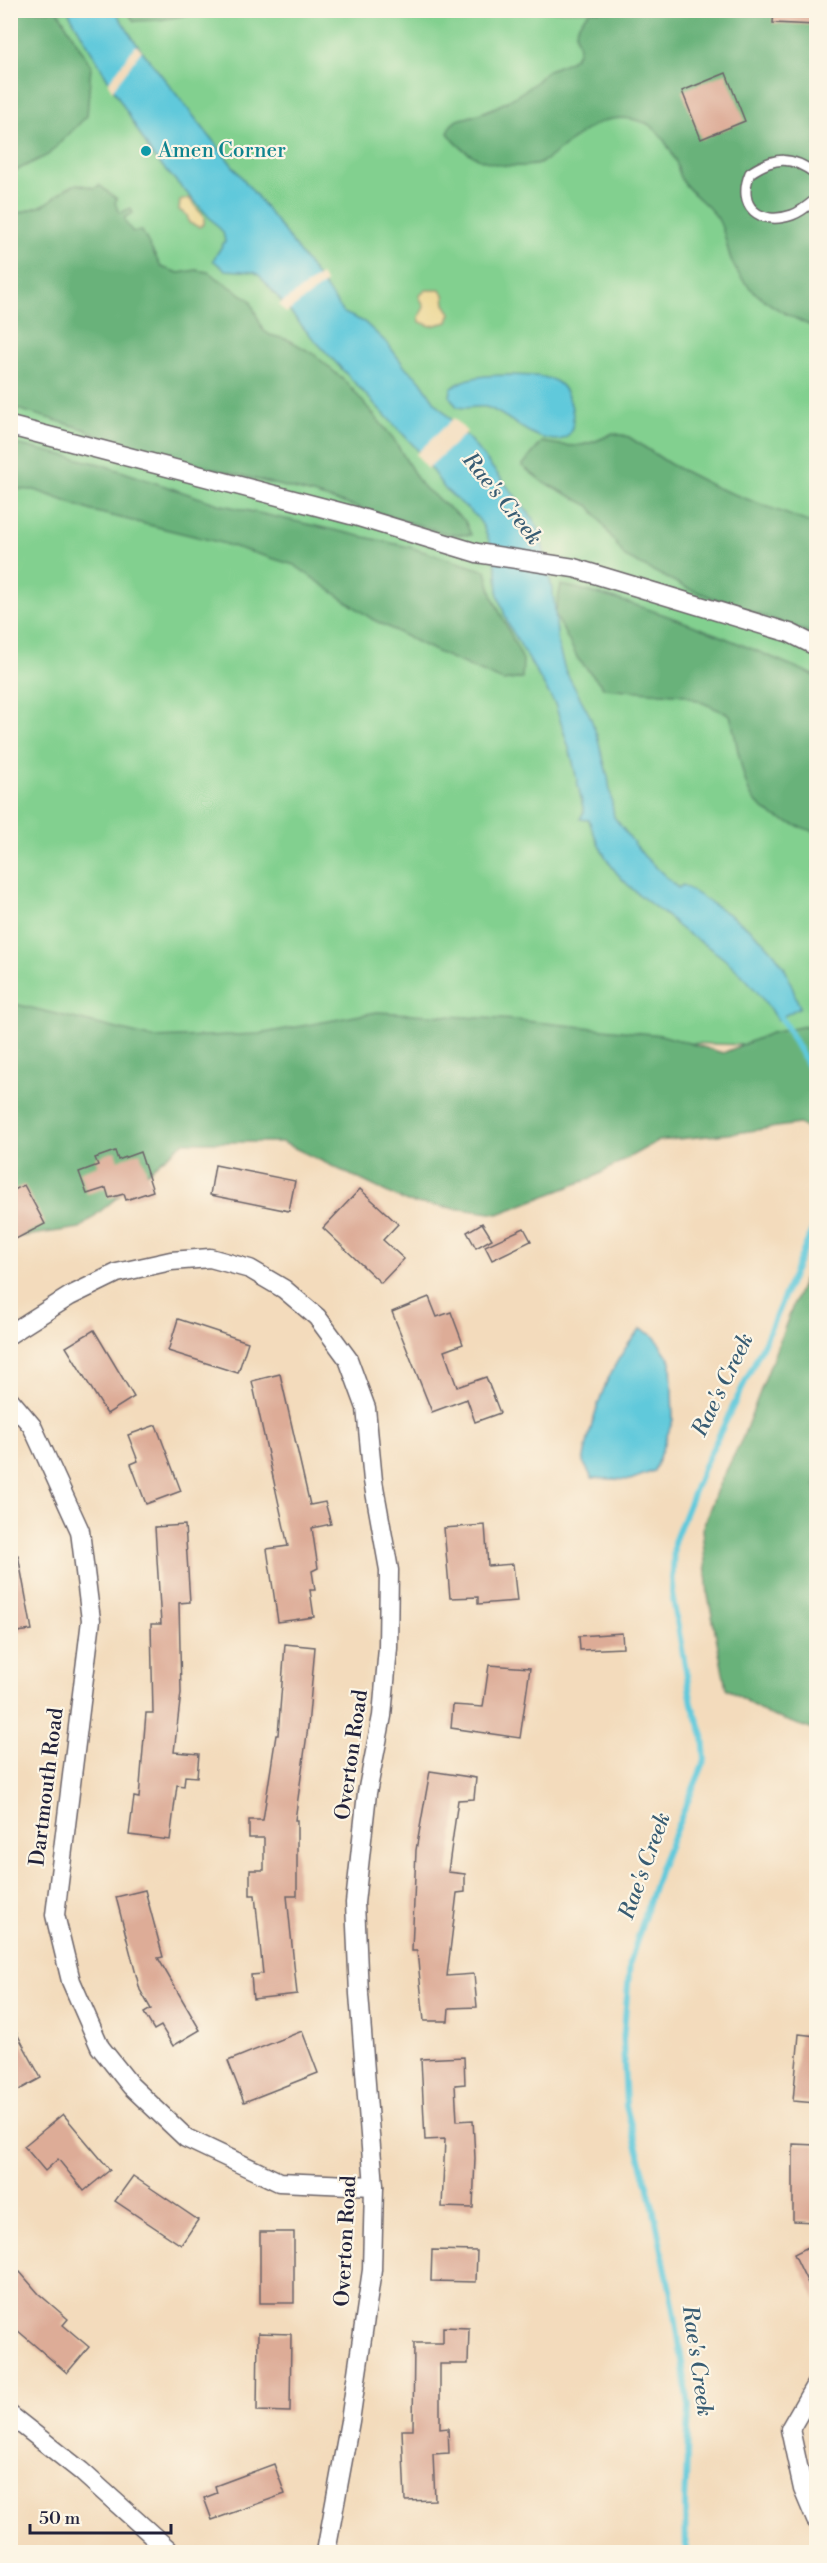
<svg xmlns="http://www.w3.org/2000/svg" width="827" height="2563" font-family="'Libre Bodoni',serif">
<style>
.green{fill:#82d08f;stroke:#527965;stroke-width:1.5}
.forest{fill:#69b27a;stroke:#466a5a;stroke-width:1.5}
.sand{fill:#eeda9e;stroke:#887e6c;stroke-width:1.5}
.water{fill:#60c9db;stroke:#41768b;stroke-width:1.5}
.pier{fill:#f3dbbc}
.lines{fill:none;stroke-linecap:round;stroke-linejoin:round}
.stream{stroke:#60c9db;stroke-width:6}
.building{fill:#ddac97}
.lane-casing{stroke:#6b6368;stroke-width:12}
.street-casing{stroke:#6b6368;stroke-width:21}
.lane{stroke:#fff;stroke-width:9}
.street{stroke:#fff;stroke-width:18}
.culture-dot{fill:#0f9aa8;stroke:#fcf5e5;stroke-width:2}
.labels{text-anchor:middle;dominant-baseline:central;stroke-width:4.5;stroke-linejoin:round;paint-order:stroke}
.culture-label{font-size:21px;fill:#0d838f;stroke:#fcf5e5;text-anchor:start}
.street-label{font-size:21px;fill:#22223b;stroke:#fcf5e5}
.water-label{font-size:22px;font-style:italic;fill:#385c73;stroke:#fcf5e5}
</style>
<rect width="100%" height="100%" fill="#fcf5e5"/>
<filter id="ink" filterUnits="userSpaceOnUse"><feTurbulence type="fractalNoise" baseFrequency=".0167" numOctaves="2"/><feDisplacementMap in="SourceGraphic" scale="12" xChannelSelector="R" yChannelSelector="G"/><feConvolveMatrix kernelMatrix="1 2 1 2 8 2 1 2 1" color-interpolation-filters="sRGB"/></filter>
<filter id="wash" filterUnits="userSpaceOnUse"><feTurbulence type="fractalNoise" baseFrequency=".008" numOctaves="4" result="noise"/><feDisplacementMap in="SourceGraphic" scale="24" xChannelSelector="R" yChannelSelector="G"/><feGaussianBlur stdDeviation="1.35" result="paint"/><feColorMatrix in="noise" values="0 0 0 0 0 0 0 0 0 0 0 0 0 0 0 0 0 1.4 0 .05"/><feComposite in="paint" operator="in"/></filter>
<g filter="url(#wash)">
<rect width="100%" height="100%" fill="#f3dbbc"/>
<path class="green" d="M10 11H816V1047L423 1035 11 1092Z"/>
<g class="forest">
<path d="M11 10 58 11 91 66 87 116 48 155 11 173Z"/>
<path d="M126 11H211L159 20 134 21Z"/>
<path d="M591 11H816V328C785 315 747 296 732 262 726 248 726 233 718 219 708 203 691 195 681 179 678 175 679 168 676 162 671 150 659 129 646 123 598 105 577 141 541 163 536 166 530 165 524 166 494 168 465 158 448 133L451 125 457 120C484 114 510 102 532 85 538 81 543 73 549 70 558 65 571 64 577 54 585 41 562 36 591 11Z"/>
<path d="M77 184 95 188 99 185 117 199 115 203 120 213 131 208 133 213 125 217V222L133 232 142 231 161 267 179 273 196 270 208 272 250 300 263 330 270 335 289 340 314 354 348 384 393 438 421 485 465 521 471 535 449 534 309 493 109 442 84 429 11 407 10 218C23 209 36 210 47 203 58 196 64 187 77 184Z"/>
<path d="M613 433 629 437 670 464 715 487 816 525V635L689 589 625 557 590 506 543 482 522 466 542 442C573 448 585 448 613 433Z"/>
<path d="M11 443 100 464 218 504 409 547 486 571 493 598 523 660 522 678 503 681 437 652 372 619 294 565 218 542 92 511 35 490 11 489Z"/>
<path d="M561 585C647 603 736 642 816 676V832C795 825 770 819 754 800 742 785 736 735 730 715L685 695 604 688 578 659 555 614Z"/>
<path d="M11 1003 154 1038 259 1034 377 1012 516 1020 661 1035 723 1053 771 1033 816 1024V1133L799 1124 728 1134 658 1141 592 1178 498 1214 407 1202 282 1142H184L80 1228 11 1238Z"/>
<path d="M816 1251V1731L767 1714 726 1688 708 1595 702 1529 718 1487 742 1439 794 1303Z"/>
</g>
<g class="sand">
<path d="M189 198 204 217V224L199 227 189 223 187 215 179 210 180 201Z"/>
<path d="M426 290H440L444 294 445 304 451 313 448 322 431 326 420 322 419 317 424 307 419 296Z"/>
</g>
<g class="water">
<path d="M68 11H115L136 43 277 222 344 313 364 322 388 344 404 366 420 380 434 401 470 440 531 516 539 530 548 569 554 600 558 645 565 670 590 716 597 736 608 777 614 817 644 856 678 888 683 885C718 909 758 927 782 964 790 976 793 993 800 1007L777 1020C761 994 739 969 714 951 704 943 678 930 673 921 630 888 607 874 589 820L580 819 584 812 572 758 555 704 508 624 498 595 497 571 491 545 483 526 477 517 445 489 416 448 308 333 259 275 254 272 225 270 213 260 225 241 223 232 152 155Z"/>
<path d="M512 375C525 376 544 374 557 382 573 392 584 441 555 440 530 439 511 417 489 408 479 404 468 410 457 407L450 397 451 389C466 375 492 375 512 375Z"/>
<path d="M641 1329 654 1336 671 1361 673 1420 654 1471 630 1480 592 1478 583 1462C593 1414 607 1365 641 1329Z"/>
</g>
<g class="pier">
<path d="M136 45 142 50 112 91 108 83Z"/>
<path d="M321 275 326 283 286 313 279 305Z"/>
<path d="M454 418 467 432 427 469 416 454Z"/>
</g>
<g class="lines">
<g class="stream">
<path d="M778 1012 816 1080"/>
<path d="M686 2552 685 2504 689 2406 674 2309 653 2207 626 2106 623 2041 630 1962 660 1868 705 1760 703 1735 692 1704 672 1594 674 1542 704 1466 766 1339 816 1221"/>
</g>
</g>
<g id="blocks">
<g class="building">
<path d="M774 10H816V25L773 23Z"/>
<path d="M726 73 745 121 701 139 682 91Z"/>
<path d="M115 1151 118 1160 140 1152 153 1191 126 1200 124 1194 109 1198 106 1188 87 1194 79 1172 98 1165 95 1158Z"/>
<path d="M215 1165 295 1181 289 1211 210 1195Z"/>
<path d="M24 1185 45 1224 10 1242V1192Z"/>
<path d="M360 1189 398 1224 383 1240 404 1259 381 1283 323 1228Z"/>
<path d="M482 1223 492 1239 476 1248 467 1232Z"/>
<path d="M524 1228 531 1241 492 1260 485 1246Z"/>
<path d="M429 1297 437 1317 451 1312 463 1344 444 1351 457 1387 486 1377 500 1413 475 1422 467 1399 432 1412 392 1312Z"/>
<path d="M178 1319 248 1342 238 1373 168 1351Z"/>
<path d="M94 1330 134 1397 107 1414 66 1347Z"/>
<path d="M280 1374 310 1505 325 1502 331 1524 312 1528 318 1568 312 1571 315 1590H310L314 1617 278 1622 267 1549 288 1546 252 1381Z"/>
<path d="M156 1425 181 1491 146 1504 131 1464 138 1461 128 1435Z"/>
<path d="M185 1525 190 1602 179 1603 181 1693 174 1752 199 1754 197 1777 185 1776 184 1786 177 1785 170 1840 129 1835 134 1797 139 1798 146 1713H153L151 1624H161L155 1527Z"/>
<path d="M485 1525 488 1566 513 1564 517 1601 478 1604V1597L450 1598 444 1528Z"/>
<path d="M18 1555 32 1630 10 1633V1556Z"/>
<path d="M622 1633 623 1648 580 1650 579 1636Z"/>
<path d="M285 1644 315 1647 308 1727 295 1820H297V1896H287L297 1994 253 1999 251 1975 263 1974 255 1895H250V1870H264V1838H249V1820H263L276 1735H278Z"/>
<path d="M489 1665 530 1668 520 1738 451 1728 453 1705 483 1707Z"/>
<path d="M430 1771 476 1778 474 1799 458 1800 448 1872 465 1874V1892L457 1893 447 1976 474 1974 477 2007 449 2008 448 2021H424L417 1951H412L416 1850Z"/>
<path d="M145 1890 163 1957 158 1958 200 2030 173 2046 161 2026 154 2030 144 2013 151 2009 140 1990 116 1897Z"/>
<path d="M10 2021 41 2078 10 2095Z"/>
<path d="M302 2031 318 2073 244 2102 228 2061Z"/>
<path d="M799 2034 816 2036V2103L793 2101Z"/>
<path d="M464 2057 465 2084 455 2085 457 2121 473 2120 475 2158 473 2208 442 2207 445 2139 425 2140 421 2059Z"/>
<path d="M63 2114 110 2170 84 2191 58 2159 45 2171 24 2146Z"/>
<path d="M793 2144 816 2145V2222L793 2221Z"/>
<path d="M133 2176 198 2220 181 2245 115 2201Z"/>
<rect x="260" y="2232" width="34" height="71"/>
<path d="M816 2243V2300L794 2254Z"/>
<path d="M432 2250 477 2251 476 2282 431 2281Z"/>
<path d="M20 2272 39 2294 68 2319 63 2325 89 2347 67 2373 10 2324V2280Z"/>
<path d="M443 2327 469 2328 468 2364H440V2429L448 2428 449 2453 433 2454 435 2500 405 2501 402 2430H413L414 2343H443Z"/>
<path d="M258 2333 291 2334 290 2412 257 2411Z"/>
<path d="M274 2464 285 2494 212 2520 204 2498 217 2493 215 2486Z"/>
</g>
</g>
</g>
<g filter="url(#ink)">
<use href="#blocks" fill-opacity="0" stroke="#6b6368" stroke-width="1.5"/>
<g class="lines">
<defs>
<path id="lane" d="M816 174C792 156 775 156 750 173 736 207 760 226 792 215 801 212 809 205 816 199"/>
<g id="street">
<path d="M10 426 355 516 477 553 574 568 790 633 816 646"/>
<path d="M10 1334 70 1296 117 1273 171 1261 210 1258 250 1269 284 1289 317 1317 348 1359 366 1408 373 1481 389 1570 388 1648 382 1716 367 1793 355 1903 359 1994 374 2186 372 2270 350 2421 326 2552"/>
<path d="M10 1400 32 1426 80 1531 91 1620 55 1915 71 1981 100 2047 131 2086 186 2138 279 2182 374 2186"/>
<path d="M816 2384 790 2429 803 2489 816 2520"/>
<path d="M10 2415 81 2471 171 2552"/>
</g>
</defs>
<use href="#lane" class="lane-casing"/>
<use href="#street" class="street-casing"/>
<use href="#lane" class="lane"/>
<use href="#street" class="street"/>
</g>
</g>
<circle class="culture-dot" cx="146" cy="151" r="6"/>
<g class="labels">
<g class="culture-label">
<text x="158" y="151">Amen Corner</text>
</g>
<g class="street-label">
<text transform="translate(352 1755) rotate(-82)">Overton Road</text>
<text transform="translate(47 1787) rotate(-83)">Dartmouth Road</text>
<text transform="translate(346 2241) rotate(-87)">Overton Road</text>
</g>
<g class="water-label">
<text transform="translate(502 499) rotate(51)">Rae's Creek</text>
<text transform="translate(723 1385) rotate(-64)">Rae's Creek</text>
<text transform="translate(645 1866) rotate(-70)">Rae's Creek</text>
<text transform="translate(697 2361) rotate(82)">Rae's Creek</text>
</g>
</g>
<rect width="827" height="2563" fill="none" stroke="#fcf5e5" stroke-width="36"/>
<path d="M30 2524v9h141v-9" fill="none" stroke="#22223b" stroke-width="3"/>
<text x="39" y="2524" font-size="18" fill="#22223b" stroke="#fcf5e5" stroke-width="4.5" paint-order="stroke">50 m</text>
</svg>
